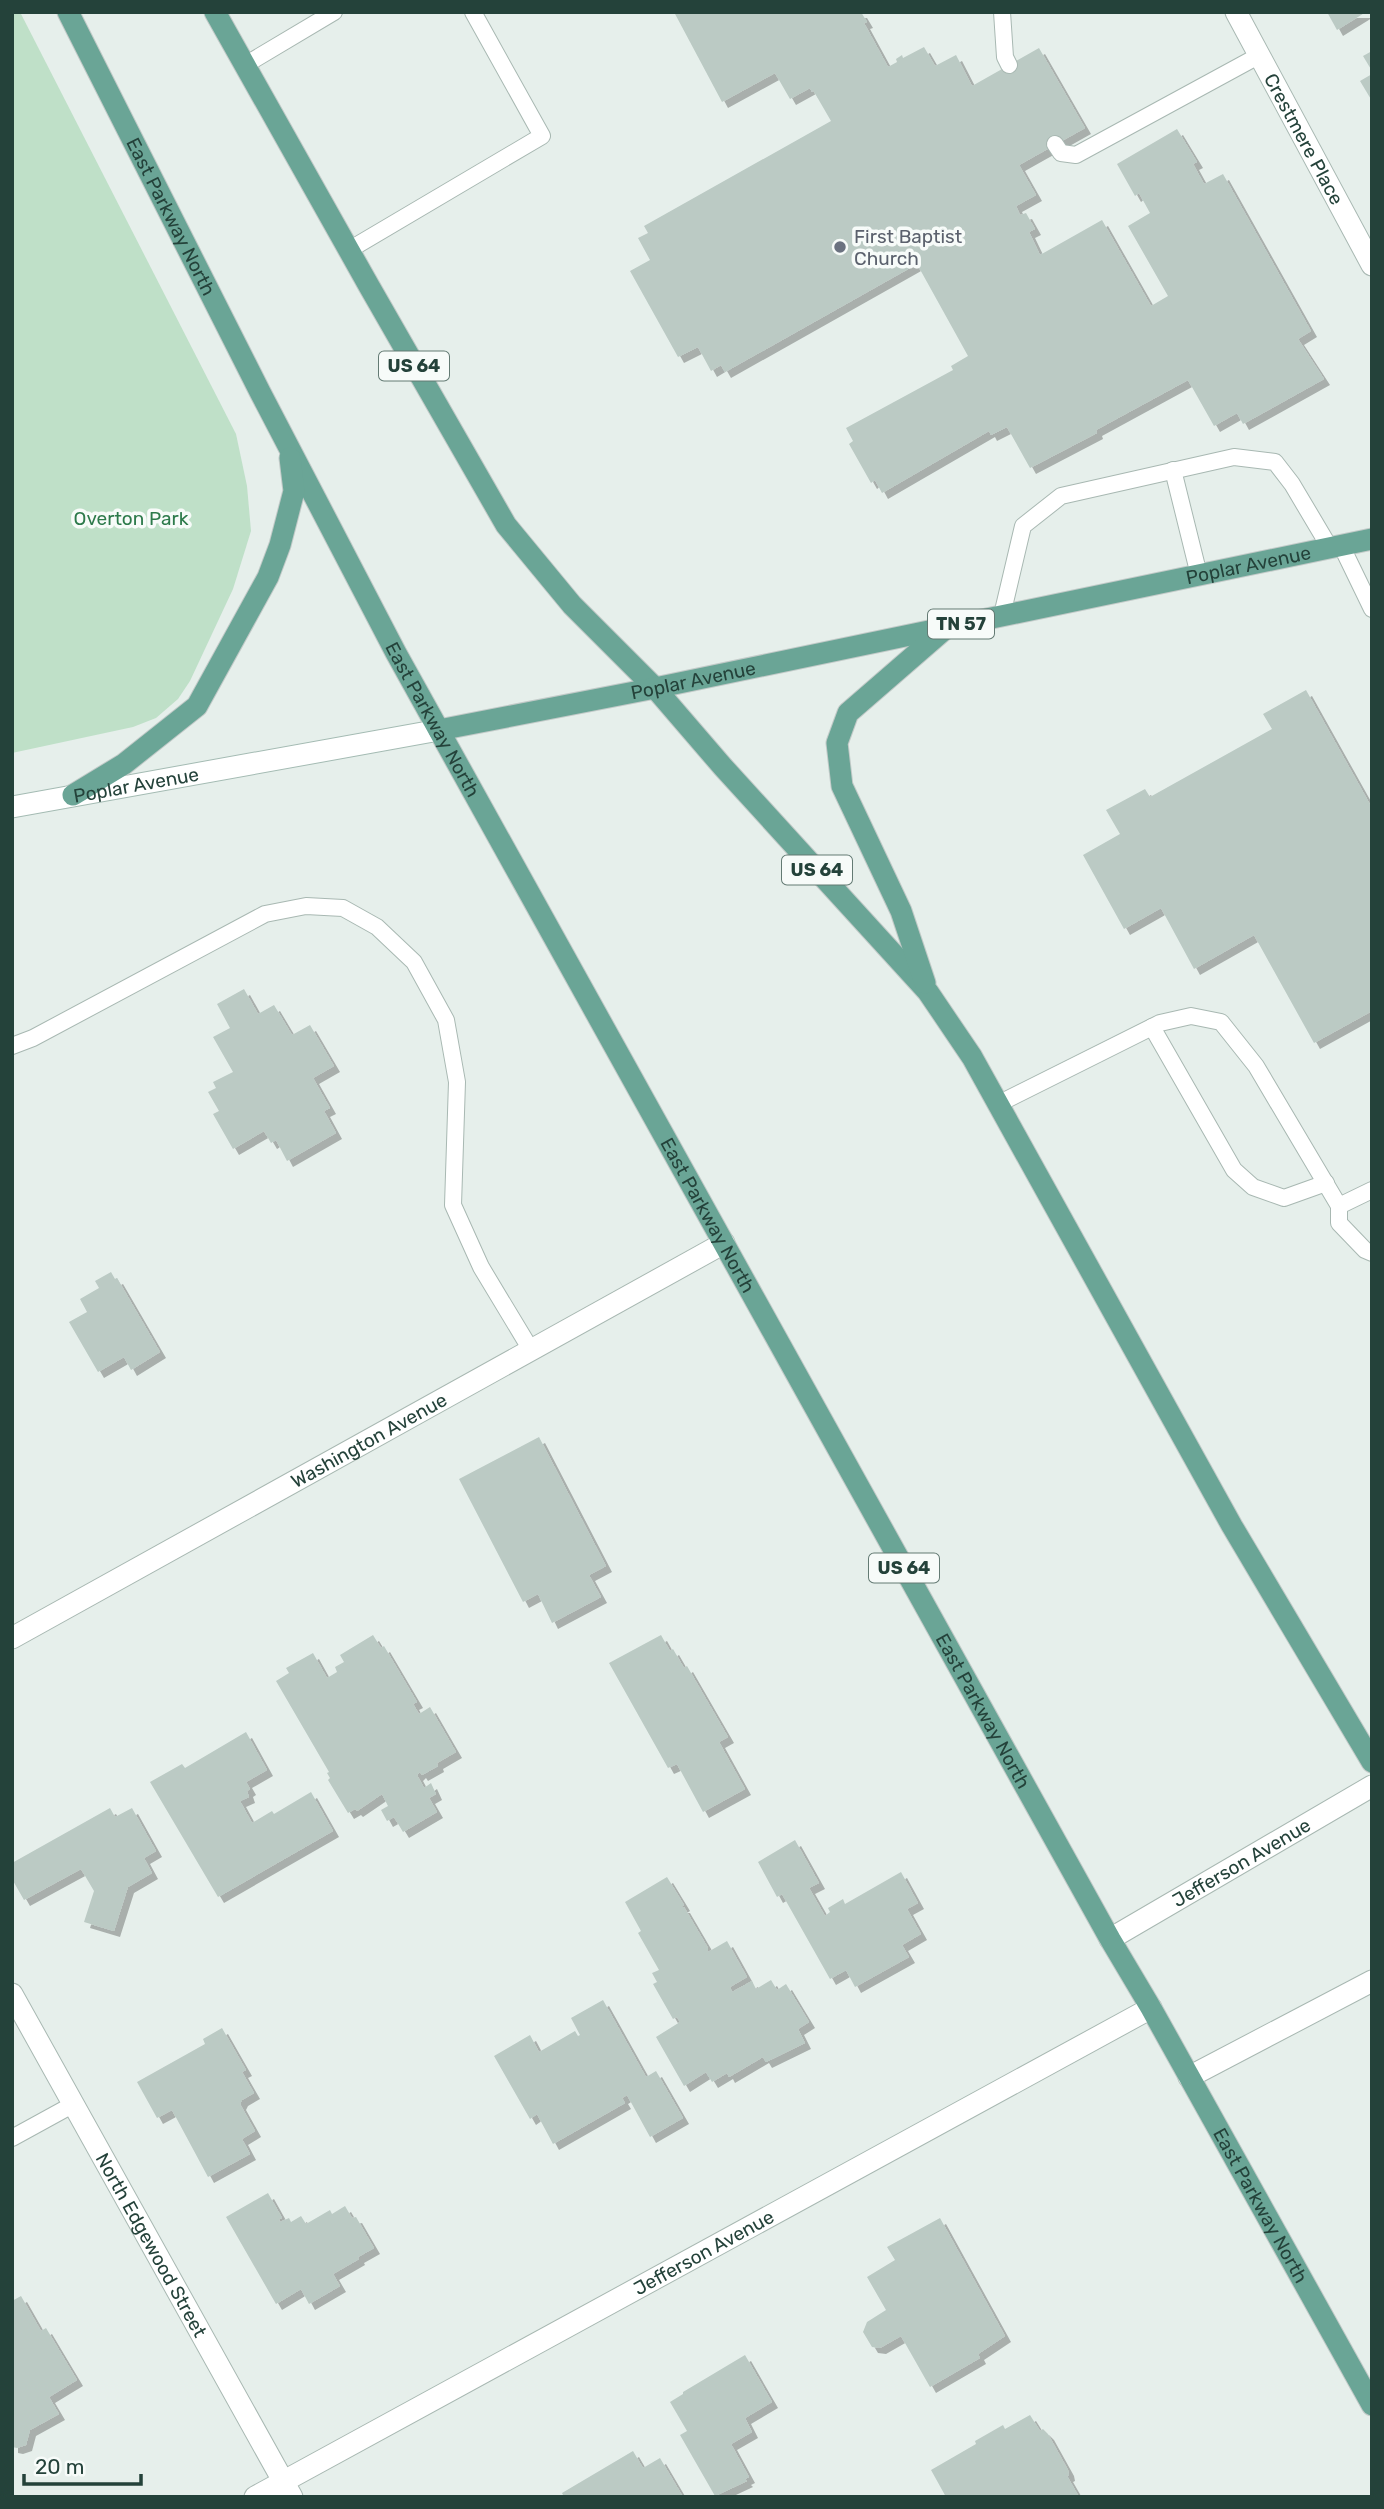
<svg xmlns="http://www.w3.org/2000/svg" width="1384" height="2509" font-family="Rubik,sans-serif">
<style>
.green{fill:#bfe0c8}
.building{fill:#bbcac4;filter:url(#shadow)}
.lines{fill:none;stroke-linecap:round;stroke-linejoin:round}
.lane-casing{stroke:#a8b8b2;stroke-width:18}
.street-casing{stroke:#a8b8b2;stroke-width:23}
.secondary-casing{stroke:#a4bbb3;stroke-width:23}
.primary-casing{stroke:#c2cac8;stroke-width:23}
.lane{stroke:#fff;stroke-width:16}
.street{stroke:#fff;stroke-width:21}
.secondary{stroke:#fff;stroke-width:21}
.primary{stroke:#6aa596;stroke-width:21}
.worship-dot{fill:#6b7280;stroke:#f7fbf9;stroke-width:2.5}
.labels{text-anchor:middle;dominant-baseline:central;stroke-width:7;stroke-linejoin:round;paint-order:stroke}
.shield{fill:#f7fbf9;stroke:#637a73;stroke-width:2}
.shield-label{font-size:18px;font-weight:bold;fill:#24423a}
.street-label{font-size:19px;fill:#24423a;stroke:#f7fbf9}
.worship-label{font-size:19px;fill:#5b616d;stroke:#f7fbf9;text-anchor:start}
.park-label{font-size:19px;fill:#2d7a4b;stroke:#f7fbf9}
</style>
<defs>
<filter id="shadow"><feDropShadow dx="6" dy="6" stdDeviation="0" flood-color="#0004"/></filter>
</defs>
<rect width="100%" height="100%" fill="#e6efeb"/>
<path class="green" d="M12 12H20L236 434 247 486 251 531 233 589 190 681 178 699 156 718 133 727 12 753Z"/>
<g class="building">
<path d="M674 12H861L867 22 864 23 888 67 897 62 896 59 902 55 903 58 924 47 935 66 956 55 972 86 1039 48 1085 128 1019 165 1036 195 1016 206 1020 215 1026 213 1035 229 1029 232 1040 255 1102 220 1151 306 1168 296 1128 226 1150 213 1139 193 1135 196 1117 164 1177 129 1197 162 1193 164 1204 184 1223 174 1311 331 1298 339 1324 379 1243 424 1237 413 1214 426 1188 380 1096 430 1097 433 1030 468 1007 427 991 435 989 431 882 493 875 480 871 483 849 444 853 441 846 428 953 370 951 366 968 356 917 264 725 372 721 365 711 371 698 347 678 357 630 271 650 260 638 238 648 233 644 226 831 121 813 90 812 92 810 88 790 99 775 73 722 102Z"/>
<path d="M1327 12H1366L1337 30Z"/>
<path d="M1372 51V71L1363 56Z"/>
<path d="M1372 74V101L1360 81Z"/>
<path d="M1306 690 1372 808V1011L1314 1043 1254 935 1194 969 1161 908 1124 929 1083 855 1120 834 1106 810 1145 789 1150 797 1272 729 1263 714Z"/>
<path d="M244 989 258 1014 274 1005 292 1035 310 1025 334 1066 313 1078 330 1108 324 1111 336 1133 287 1161 276 1140 271 1143 264 1131 233 1149 213 1114 219 1111 208 1092 216 1088 213 1082 233 1072 213 1037 230 1028 217 1004Z"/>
<path d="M111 1272 115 1279 117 1278 160 1352 131 1370 124 1357 98 1372 69 1322 87 1312 80 1299 99 1288 95 1281Z"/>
<path d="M539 1437 606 1566 589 1575 601 1597 552 1623 538 1594 523 1602 459 1479Z"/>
<path d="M373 1635 381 1648 384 1646 417 1702 413 1704 419 1714 430 1707 456 1752 437 1763 438 1766 422 1775 420 1772 417 1775 424 1788 431 1783 436 1794 429 1798 437 1812 403 1832 394 1817 387 1821 381 1810 388 1806 382 1794 357 1811 355 1809 348 1813 328 1780 330 1778 327 1773 329 1772 276 1681 289 1673 286 1668 313 1653 327 1678 337 1672 335 1667 344 1662 340 1655Z"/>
<path d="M661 1635 670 1651 673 1649 684 1668 687 1666 728 1737 719 1742 745 1789 703 1812 677 1764 668 1768 609 1663Z"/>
<path d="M246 1732 267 1770 246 1782 250 1789 247 1791 249 1797 240 1801 252 1823 272 1811 274 1814 311 1792 333 1831 218 1897 150 1782 182 1764 185 1768Z"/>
<path d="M110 1808 115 1817 132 1808 156 1851 144 1858 152 1873 128 1887 114 1931 84 1922 94 1891 81 1869 24 1900 12 1879V1863Z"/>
<path d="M795 1840 819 1883 809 1888 825 1916 830 1912 828 1908 843 1899 845 1904 901 1872 918 1903 907 1909 921 1934 902 1945 909 1957 855 1987 846 1970 830 1979 782 1894 777 1897 758 1862Z"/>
<path d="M667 1877 684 1905 681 1907H684L708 1948V1952L727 1941 747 1977 730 1987 732 1992 752 1981 756 1989 771 1980 777 1990 786 1984 809 2022 798 2029 805 2043 766 2062 763 2057 729 2077 727 2073 712 2082 706 2072 684 2086 656 2037 680 2022 677 2017 673 2019 653 1984 657 1982 652 1973 659 1970 638 1933 641 1931 625 1902Z"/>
<path d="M603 2000 646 2077 656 2071 683 2118 650 2137 627 2095 622 2098 625 2103 553 2144 537 2114 530 2119 494 2056 530 2035 539 2052 575 2031 578 2036 580 2035 571 2018Z"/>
<path d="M222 2028 246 2070 242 2072 254 2093 242 2100 240 2104 255 2131 242 2139 250 2154 208 2177 172 2110 157 2118 137 2082 205 2044 203 2039Z"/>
<path d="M268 2193 282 2218 279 2219 280 2222 289 2218 291 2222 301 2216 306 2224 330 2210 332 2214 345 2206 352 2218 356 2217 374 2248 358 2257 359 2259 333 2274 340 2286 309 2304 301 2289 276 2304 226 2217Z"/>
<path d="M940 2218 1005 2336 978 2354 980 2358 930 2387 901 2336 880 2348 872 2347 863 2332 867 2322 886 2310 867 2277 895 2260 887 2247Z"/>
<path d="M21 2296 41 2331 46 2328 77 2380 49 2397 59 2414 30 2430 26 2445 17 2448 12 2447V2301Z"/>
<path d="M745 2355 772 2402 745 2418 752 2432 731 2444 749 2477 745 2479 747 2481 715 2496 680 2435 687 2431 670 2402 683 2394V2392Z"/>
<path d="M1030 2415 1040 2431 1043 2429 1048 2434 1068 2470 1069 2475 1067 2476 1079 2497H946L931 2470 976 2444 975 2441 1003 2425 1005 2429Z"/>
<path d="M633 2451 643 2468 660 2458 683 2497H560L563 2495 562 2493Z"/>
</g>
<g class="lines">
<defs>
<g id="lane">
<path d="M1002 12 1005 57 1009 65"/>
<path d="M245 65 334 12"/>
<path d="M1055 144 1061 153 1076 155 1260 55"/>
<path d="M349 250 542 136 473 12"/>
<path d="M1173 470 1199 575"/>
<path d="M1341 545 1372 609"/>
<path d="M1002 615 1023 526 1061 496 1234 457 1275 462 1292 484 1330 548"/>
<path d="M1152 1027 1234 1170 1253 1187 1284 1198 1326 1183"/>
<path d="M12 1046 33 1038 265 914 306 906 343 908 377 927 414 962 446 1020 457 1082 453 1205 481 1267 531 1350"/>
<path d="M998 1104 1160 1023 1191 1016 1221 1022 1256 1066 1339 1206"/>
<path d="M1372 1190 1339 1206V1223L1365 1250 1372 1253"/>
<path d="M12 2138 74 2104"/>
</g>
<g id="street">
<path id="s1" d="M1236 12 1372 265"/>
<path id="s2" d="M12 1638 724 1243"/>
<path id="s3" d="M1110 1939 1372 1786"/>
<path id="s4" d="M12 1994 292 2497"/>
<path d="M1189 2077 1372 1981"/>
<path id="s5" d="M255 2497 1151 2008"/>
</g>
<g id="secondary">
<path id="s6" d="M12 807 439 730"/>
</g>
<g id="primary">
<path id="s7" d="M68 12 260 392 396 653 1110 1939 1151 2008 1372 2405"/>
<path d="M215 12 369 286 506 525 572 605 655 688 723 767 928 992 972 1057 1232 1526 1372 1762"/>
<path id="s8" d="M439 730 655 688 1372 539"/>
<path d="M73 795 124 764 197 706 268 577 280 545 294 491 290 458"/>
<path d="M925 983 901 911 842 786 837 743 848 713 946 628"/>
</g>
</defs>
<use href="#lane" class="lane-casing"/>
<use href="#street" class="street-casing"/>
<use href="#secondary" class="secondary-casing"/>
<use href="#primary" class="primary-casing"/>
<use href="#lane" class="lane"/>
<use href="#street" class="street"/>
<use href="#secondary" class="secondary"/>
<use href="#primary" class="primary"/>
</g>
<circle class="worship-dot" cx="840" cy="247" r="7"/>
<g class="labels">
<g class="shield">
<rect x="379" y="351.5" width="70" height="29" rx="5"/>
<rect x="928" y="609.5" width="66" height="29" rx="5"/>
<rect x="782" y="855.5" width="70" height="29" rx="5"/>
<rect x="869" y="1553.5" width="70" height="29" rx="5"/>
</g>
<g class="shield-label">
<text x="414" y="366">US 64</text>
<text x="961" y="624">TN 57</text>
<text x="817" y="870">US 64</text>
<text x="904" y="1568">US 64</text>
</g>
<g class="street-label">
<text stroke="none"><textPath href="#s1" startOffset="144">Crestmere Place</textPath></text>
<text stroke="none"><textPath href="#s7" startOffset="229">East Parkway North</textPath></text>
<text stroke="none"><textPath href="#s8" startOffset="826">Poplar Avenue</textPath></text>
<text stroke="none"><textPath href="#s8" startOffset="259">Poplar Avenue</textPath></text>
<text stroke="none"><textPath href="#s7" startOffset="796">East Parkway North</textPath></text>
<text stroke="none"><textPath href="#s6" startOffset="126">Poplar Avenue</textPath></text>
<text stroke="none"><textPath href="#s7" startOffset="1363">East Parkway North</textPath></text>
<text stroke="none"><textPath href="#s2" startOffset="408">Washington Avenue</textPath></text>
<text stroke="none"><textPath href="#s7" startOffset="1930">East Parkway North</textPath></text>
<text stroke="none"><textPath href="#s3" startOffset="152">Jefferson Avenue</textPath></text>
<text stroke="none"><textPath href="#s7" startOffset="2497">East Parkway North</textPath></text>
<text stroke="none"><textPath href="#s4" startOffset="287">North Edgewood Street</textPath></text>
<text stroke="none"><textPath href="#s5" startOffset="511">Jefferson Avenue</textPath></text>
</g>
<g class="worship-label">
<text x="854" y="236">First Baptist<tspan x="854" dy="22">Church</tspan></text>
</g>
<g class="park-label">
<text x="131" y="518">Overton Park</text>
</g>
</g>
<rect width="1384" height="2509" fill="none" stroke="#24423a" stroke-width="28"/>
<path d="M24 2474v10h117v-10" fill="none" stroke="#24423a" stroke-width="3.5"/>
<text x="35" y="2474" font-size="21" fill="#24423a" stroke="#f7fbf9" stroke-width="5" paint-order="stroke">20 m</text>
</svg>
